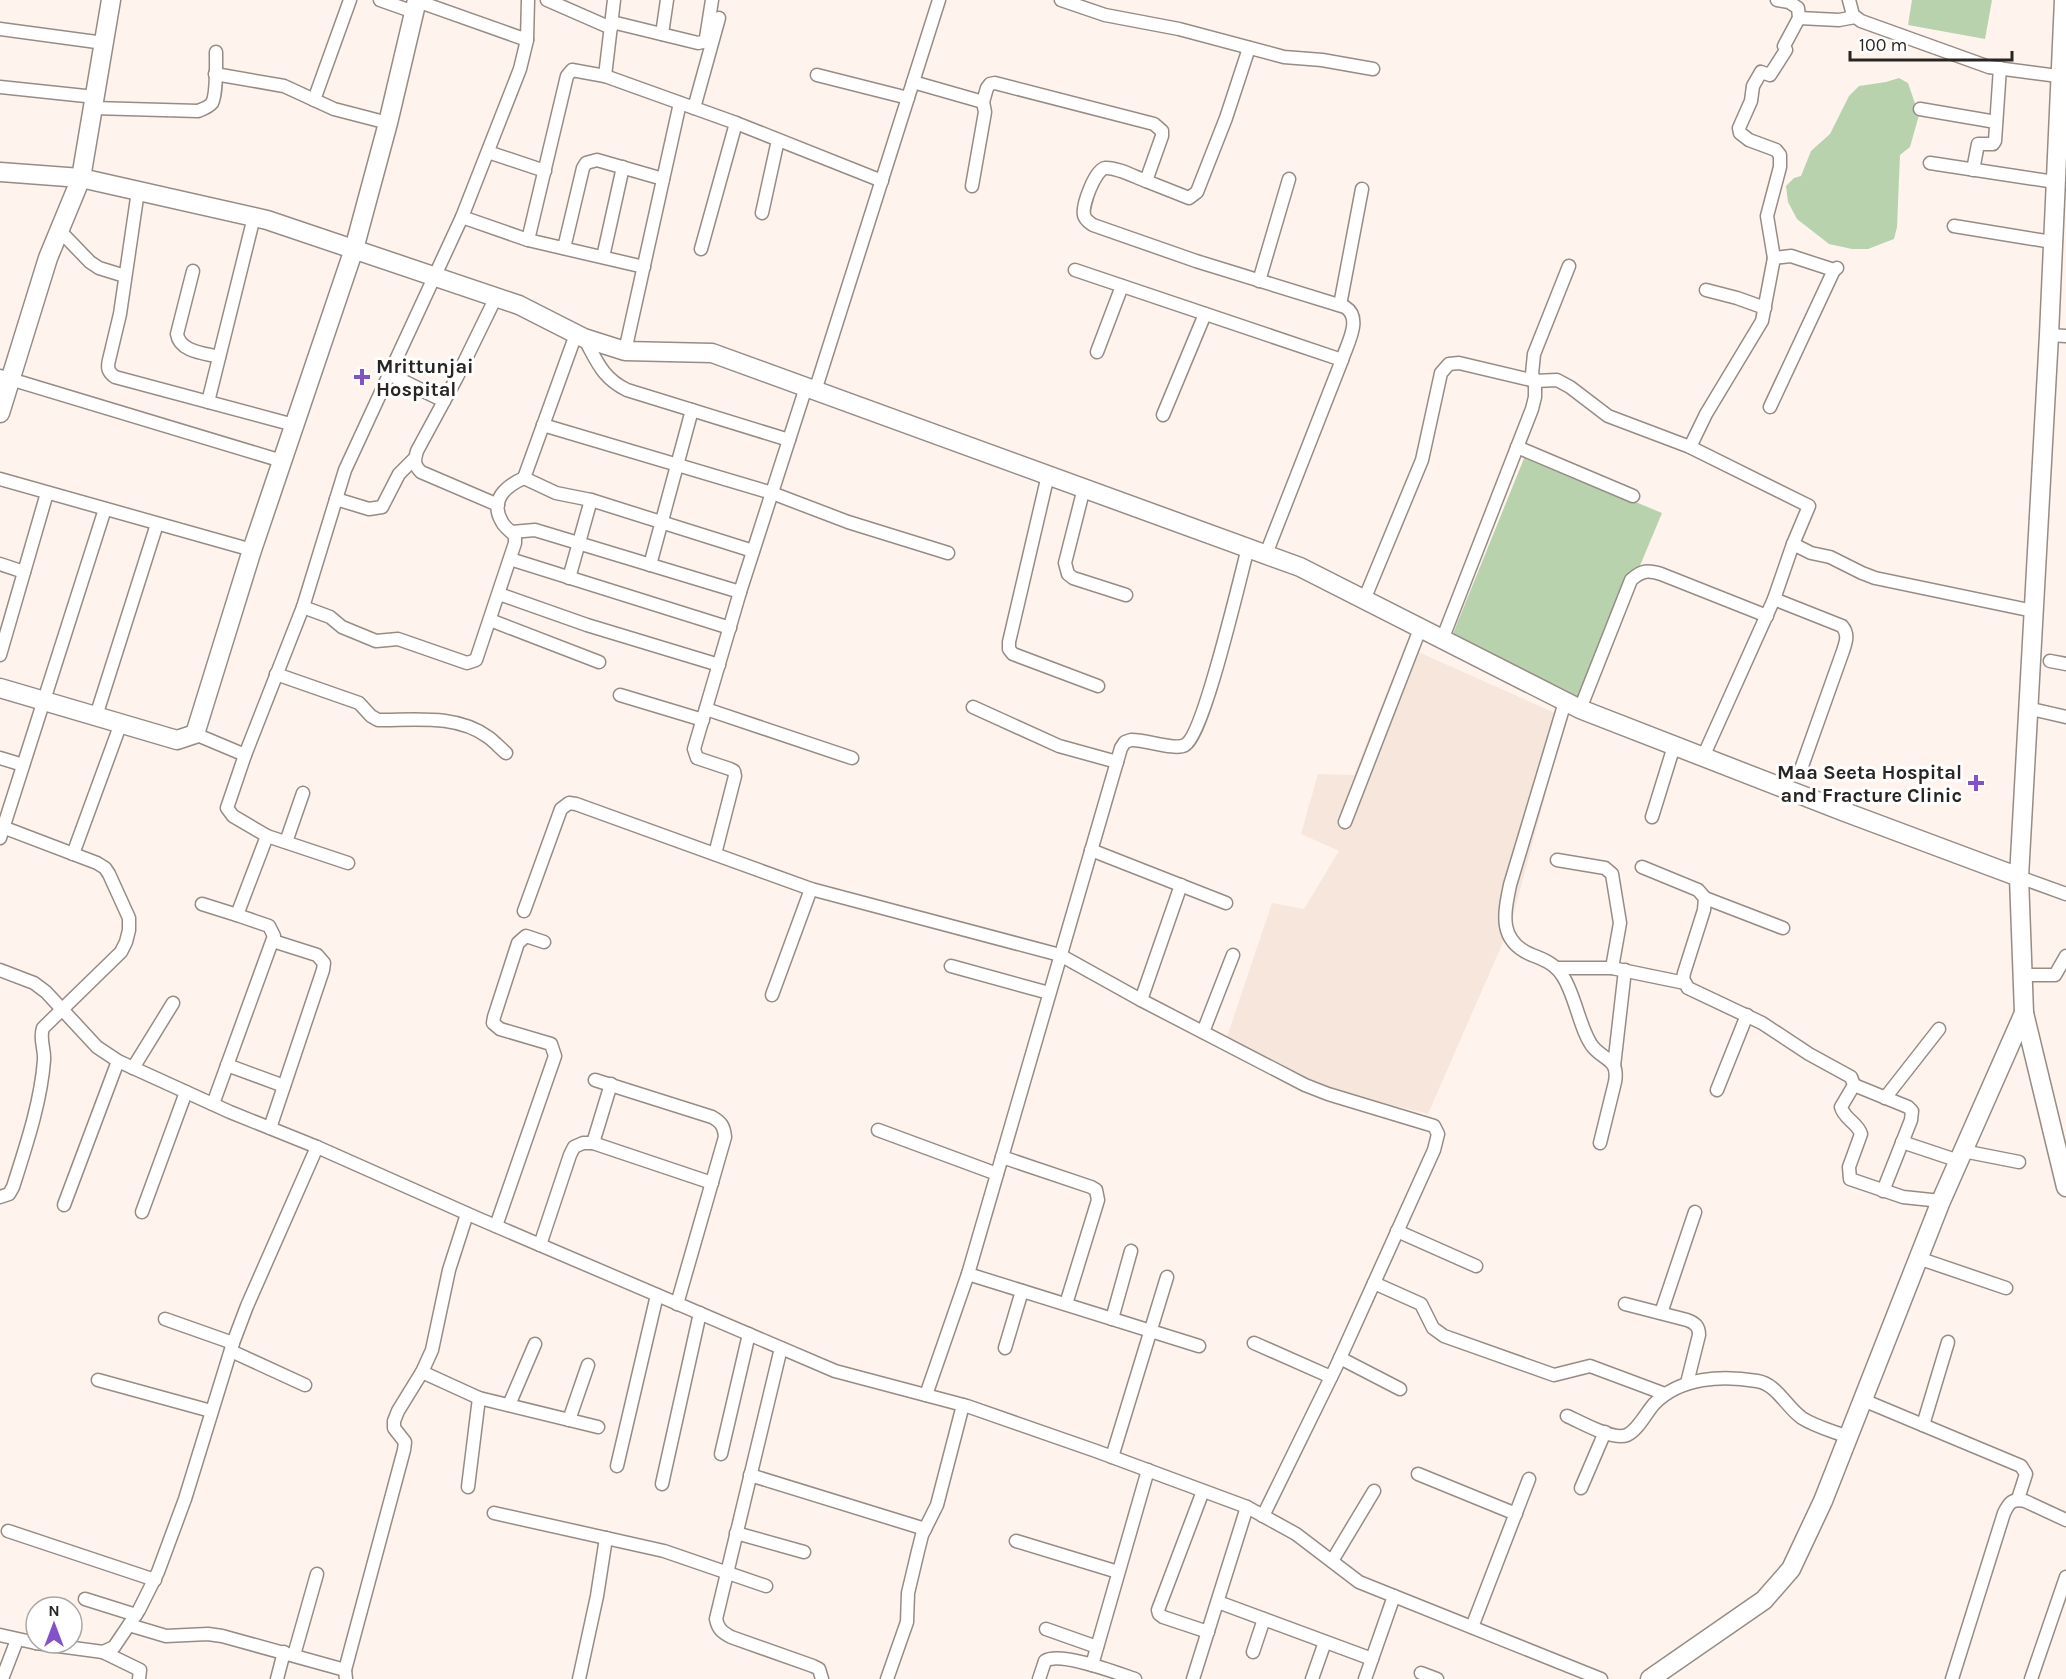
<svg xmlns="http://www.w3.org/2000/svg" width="2066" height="1679" font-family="Karla,sans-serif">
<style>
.built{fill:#f7e6db}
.green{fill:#b7d2ad}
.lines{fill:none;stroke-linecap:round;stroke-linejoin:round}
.street-casing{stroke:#958c86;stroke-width:15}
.secondary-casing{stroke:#958c86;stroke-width:21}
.street{stroke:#fff;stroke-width:12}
.secondary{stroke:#fff;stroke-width:18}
.poi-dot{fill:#8352ca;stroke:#fff;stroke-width:2}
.labels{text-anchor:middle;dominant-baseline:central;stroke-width:6;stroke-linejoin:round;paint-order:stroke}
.poi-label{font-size:20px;font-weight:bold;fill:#292523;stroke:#fff;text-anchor:start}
</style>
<rect width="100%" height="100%" fill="#fef4ed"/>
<path class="built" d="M1405 646 1566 718 1511 924 1428 1114 1321 1087 1227 1037 1272 903 1304 909 1339 851 1301 834 1318 774 1354 775Z"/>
<g class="green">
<path d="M1912 0H1992L1985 39 1908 25Z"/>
<path d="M1899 78 1908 83 1919 115 1910 147 1900 155 1897 227 1894 239 1868 249H1852L1829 244 1797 219 1788 202 1786 186 1794 178 1801 176 1811 151 1830 134 1849 96 1859 86 1886 82Z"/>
<path d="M1525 456 1662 513 1584 700 1452 636Z"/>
</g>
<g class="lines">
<defs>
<g id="street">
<path d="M380 0 414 12"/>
<path d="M547 0 611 28"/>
<path d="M1061 0 1105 15 1179 29 1284 57 1322 60 1373 69"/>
<path d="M1777 0 1789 2 1798 8 1799 18"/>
<path d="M1849 0 1853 15 1861 21 1989 67 2066 77"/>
<path d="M417 1 527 40"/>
<path d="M612 22 698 43 703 42 706 38 712 0"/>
<path d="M0 29 104 43"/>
<path d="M662 34 667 0"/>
<path d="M215 74 284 86 334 109 388 123"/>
<path d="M817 75 908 98"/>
<path d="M605 76 614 0"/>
<path d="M913 82 983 102 985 112 972 186"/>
<path d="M0 87 95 97"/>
<path d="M314 100 350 0"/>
<path d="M983 102 987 88 990 84 995 83 1154 124 1162 131V136L1146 181 1189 198 1197 192 1226 118 1249 48"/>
<path d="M93 108 198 111C203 109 209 107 212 103 217 94 216 64 216 52"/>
<path d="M694 108 719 18"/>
<path d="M1920 109 1996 122"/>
<path d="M488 152 545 171"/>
<path d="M1930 163 2055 182"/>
<path d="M1973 170 1978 144H1993L1995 141 2000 68"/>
<path d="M1146 181C1135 177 1117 167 1105 168 1095 170 1082 205 1084 215 1085 220 1089 222 1093 225L1196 261 1345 307C1363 318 1347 344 1342 360"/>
<path d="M138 191 120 314 109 360C107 368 108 372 115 377L294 425"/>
<path d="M762 213 778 140"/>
<path d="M462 217 528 240 567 76 572 70 605 76 736 123 882 181"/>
<path d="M1954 226 2052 242"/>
<path d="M59 230 90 262 99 268 125 276"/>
<path d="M528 240 644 267"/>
<path d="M564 248 583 168 586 163 597 160 663 179"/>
<path d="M701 249 736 123"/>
<path d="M603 257 623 167"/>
<path d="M1774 258 1767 216 1780 167V155L1776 150 1749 140 1740 133 1739 128 1751 101 1753 86 1761 72 1770 75 1786 50 1784 46 1799 18 1839 20 1855 17"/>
<path d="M1075 270 1342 360 1266 554"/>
<path d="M193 271 177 334C180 352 204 353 219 357"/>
<path d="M1259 281 1289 179"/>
<path d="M1706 290 1737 298 1765 308"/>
<path d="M496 297 456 379 417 451C414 461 414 465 421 472L498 505"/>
<path d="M1340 305 1362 189"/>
<path d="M576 334 524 478 556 493 591 500 753 551"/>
<path d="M2049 335 2066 336"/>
<path d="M584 338C597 361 602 378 627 390L789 440"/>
<path d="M625 351 680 103"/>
<path d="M1097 352 1122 286"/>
<path d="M389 374 444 401"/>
<path d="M0 376 282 461"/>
<path d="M815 391 939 0"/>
<path d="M208 402 254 217"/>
<path d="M1770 407 1834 270"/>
<path d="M1163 415 1205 314"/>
<path d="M543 425 772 493 848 522 948 553"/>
<path d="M1517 447 1633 496"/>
<path d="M1690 447 1809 506 1793 544"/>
<path d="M1048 475 1009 642V649L1013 654 1098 686"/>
<path d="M0 479 252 550"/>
<path d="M1084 488 1065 563 1068 574 1073 578 1126 595"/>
<path d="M336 499 369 509 382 507 399 474 414 459"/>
<path d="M512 532 535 530 740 592"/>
<path d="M510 559 730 628"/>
<path d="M0 564 24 572"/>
<path d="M650 565 692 410"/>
<path d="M569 578 591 500"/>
<path d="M499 594 587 625 719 665"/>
<path d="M1774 599 1842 626C1849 634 1846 642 1843 651L1801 769"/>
<path d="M1364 600 1422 460 1441 373 1449 364 1459 363 1535 381 1557 380 1570 387 1608 416 1690 447 1706 414 1762 321 1774 258 1791 256 1834 270 1837 268"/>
<path d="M303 607 330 617 342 627 376 641 398 639 467 663 476 660 515 543V536C511 531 505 528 502 522 489 500 506 486 524 478"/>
<path d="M490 620 599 662"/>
<path d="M1442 640 1532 409 1535 397V381L1532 374 1534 354 1569 266"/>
<path d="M0 655 47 493"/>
<path d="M2050 661 2066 664"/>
<path d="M276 674 359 703 371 716 378 720C415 720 457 714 488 737 495 742 500 748 506 753"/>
<path d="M620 695 703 720"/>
<path d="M1565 702 1510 885C1504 914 1498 941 1532 955 1543 959 1555 964 1562 975 1575 993 1580 1031 1593 1047 1605 1061 1619 1059 1615 1082L1600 1143"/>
<path d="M973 707 1059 746 1117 762"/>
<path d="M2027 708 2066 717"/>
<path d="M706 709 852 758"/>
<path d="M1580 709 1631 580C1642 570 1648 570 1661 574L1767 616"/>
<path d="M96 716 157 524"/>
<path d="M195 734 245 755 227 808 233 816 267 836 237 915 269 926 274 936 213 1104"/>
<path d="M245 755 303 607 345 470 462 217 520 69 527 40 528 0"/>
<path d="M1703 757 1774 599 1793 544 1811 553 1830 557 1862 573 1875 578 2033 611"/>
<path d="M0 758 23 765"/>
<path d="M1652 817 1674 746"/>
<path d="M1345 822 1420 629"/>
<path d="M0 826 97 863 105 868 109 874 129 918V930L126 942 121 952 43 1028C39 1039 45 1049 44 1060 41 1102 26 1146 13 1187L9 1194 0 1197"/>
<path d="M267 836 348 863"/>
<path d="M0 838 105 509"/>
<path d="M286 842 303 793"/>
<path d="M1091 850 1226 903"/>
<path d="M73 854 121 723"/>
<path d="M715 854 735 776 734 771 730 769 697 758 694 749 740 592 806 387"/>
<path d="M1557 860 1605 868 1612 874 1620 923 1612 968"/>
<path d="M1642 867 1698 890 1705 898 1704 910 1684 973 1683 979 1688 988 1762 1023 1809 1054 1851 1077 1854 1085 1841 1107C1844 1119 1858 1123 1861 1134L1849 1167 1850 1179 1903 1197 1941 1201"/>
<path d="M2019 877 2066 894"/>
<path d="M1705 898 1783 928"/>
<path d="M202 904 237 915"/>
<path d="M524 911 561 809 569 803 576 804 811 889 1060 955 1141 1000 1305 1085 1328 1094 1434 1126 1438 1134 1434 1150 1336 1367 1263 1516"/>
<path d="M951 966 1049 993"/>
<path d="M1556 968H1612L1685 983"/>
<path d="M0 970 34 983 46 992 97 1047 118 1061 230 1112 317 1147 477 1218 835 1371 967 1406 1096 1451 1247 1507 1296 1534 1359 1582 1601 1679"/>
<path d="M2023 975H2055L2066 956"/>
<path d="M772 995 811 889"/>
<path d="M1141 1000 1181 885"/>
<path d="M1203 1032 1233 955"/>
<path d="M227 1065 284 1086"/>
<path d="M1614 1066 1625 970"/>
<path d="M133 1068 173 1003"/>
<path d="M595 1080 712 1117C721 1122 724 1126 725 1137L677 1304"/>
<path d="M1854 1085 1908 1107 1912 1111 1911 1120 1883 1191"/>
<path d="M1717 1090 1747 1015"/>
<path d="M1885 1098 1939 1029"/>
<path d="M270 1128 323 970 324 963 317 955 273 941"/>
<path d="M878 1130 997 1174"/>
<path d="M1902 1142 1959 1161"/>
<path d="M593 1143 611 1084"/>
<path d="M1963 1151 2019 1162"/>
<path d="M1002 1157 1091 1187 1096 1190 1098 1200 1066 1304"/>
<path d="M64 1205 118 1061"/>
<path d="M142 1212 186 1092"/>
<path d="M496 1226 555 1056 551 1044 500 1029 493 1023 494 1017 518 943 526 936 544 942"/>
<path d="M1397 1231 1476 1266"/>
<path d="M540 1245 570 1155 574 1147 583 1143H593L712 1183"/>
<path d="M1918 1258 2006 1288"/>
<path d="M968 1274 1199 1346"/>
<path d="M1374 1283 1421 1304 1433 1328 1444 1336 1554 1375 1590 1366 1665 1394"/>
<path d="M1625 1304 1687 1320C1695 1323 1699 1326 1699 1335L1687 1383"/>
<path d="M1661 1313 1695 1212"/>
<path d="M165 1319 233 1343"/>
<path d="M1112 1319 1131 1251"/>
<path d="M1254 1343 1331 1377"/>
<path d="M781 1348 716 1619C718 1629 722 1632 731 1637L813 1666 819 1669 822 1679"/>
<path d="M1005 1348 1022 1291"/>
<path d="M231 1351 305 1385"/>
<path d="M1340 1358 1400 1389"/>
<path d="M422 1372 479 1398 598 1427"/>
<path d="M98 1380 211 1411"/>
<path d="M926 1395 968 1274 1121 748 1125 742 1131 740C1144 739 1175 751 1185 745 1204 735 1240 577 1248 548"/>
<path d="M1863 1400 2021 1466 2026 1474 2018 1499"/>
<path d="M509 1405 535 1344"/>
<path d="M1567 1416C1581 1422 1613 1441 1627 1435 1638 1430 1646 1413 1654 1404 1680 1377 1722 1375 1757 1381 1777 1384 1786 1407 1802 1418 1816 1427 1833 1431 1848 1437"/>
<path d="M569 1420 588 1365"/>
<path d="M1923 1425 1948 1342"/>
<path d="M721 1454 749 1334"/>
<path d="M1112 1457 1167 1277"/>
<path d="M617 1466 657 1295"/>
<path d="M1418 1474 1516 1514"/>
<path d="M750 1475 925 1529"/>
<path d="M662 1484 700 1313"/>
<path d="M468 1487 479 1398"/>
<path d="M1581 1488 1605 1432"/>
<path d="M1203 1491 1158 1610 1159 1614 1163 1617 1208 1632"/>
<path d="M494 1513 664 1551 766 1586"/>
<path d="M8 1531 155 1580"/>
<path d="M736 1533 804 1552"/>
<path d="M1016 1541 1118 1572"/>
<path d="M1332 1561 1374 1491"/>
<path d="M85 1599 136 1615"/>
<path d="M1218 1602 1372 1659"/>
<path d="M129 1625 166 1636 208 1634 222 1636 345 1670"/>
<path d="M1472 1627 1529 1479"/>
<path d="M1046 1629 1097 1647"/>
<path d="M0 1635 36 1643"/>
<path d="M36 1643 103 1652 114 1647 139 1610 158 1572 185 1499 233 1343 247 1306 317 1147"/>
<path d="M103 1652 140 1670 139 1679"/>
<path d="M1253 1652 1264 1619"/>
<path d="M294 1655 317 1574"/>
<path d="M1092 1665 1148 1470"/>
<path d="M1421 1673 1437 1679"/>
<path d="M2 1679 17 1640"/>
<path d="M277 1679 284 1652"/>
<path d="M346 1679 345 1670 404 1450 405 1442 394 1428V1421L398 1411 422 1372 432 1350 449 1270 467 1214"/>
<path d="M579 1679 597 1596 606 1538"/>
<path d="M887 1679 907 1622 908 1593 918 1551 922 1535 937 1505 963 1405"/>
<path d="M1039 1679 1045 1661C1060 1651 1117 1673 1135 1679"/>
<path d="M1193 1679 1247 1507"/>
<path d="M1312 1679 1325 1642"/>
<path d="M1365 1679 1394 1596"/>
<path d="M1952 1679 2004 1513C2009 1503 2012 1498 2025 1501L2066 1520"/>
<path d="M2031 1679 2066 1577"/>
</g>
<g id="secondary">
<path d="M2064 0 2049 335 2019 877 2024 1013 2066 1187"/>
<path d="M0 172 81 178 267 220 519 305 584 338 625 351 712 353 1300 567 1580 709 1845 812 2019 877"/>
<path d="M0 413 48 258 81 178 111 0"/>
<path d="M0 688 177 740 195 734 252 550 354 249 388 123 417 0"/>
<path d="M1650 1679 1764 1600 1791 1569 1823 1501 1941 1201 2024 1013"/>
</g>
</defs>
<use href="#street" class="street-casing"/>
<use href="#secondary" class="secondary-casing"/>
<use href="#street" class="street"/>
<use href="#secondary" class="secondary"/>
</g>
<g class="poi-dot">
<path d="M359 368h6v6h6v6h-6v6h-6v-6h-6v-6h6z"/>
<path d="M1973 774h6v6h6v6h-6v6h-6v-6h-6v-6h6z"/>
</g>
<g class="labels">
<g class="poi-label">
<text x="376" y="366">Mrittunjai<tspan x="376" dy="23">Hospital</tspan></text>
<text x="1962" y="772" text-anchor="end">Maa Seeta Hospital<tspan x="1962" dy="23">and Fracture Clinic</tspan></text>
</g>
</g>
<g transform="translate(54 1625)"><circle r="28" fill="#ffffff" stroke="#a9a8a7" stroke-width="1.5"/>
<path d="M0-4.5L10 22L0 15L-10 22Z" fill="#8352ca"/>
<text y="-9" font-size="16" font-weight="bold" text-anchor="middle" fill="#292523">N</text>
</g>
<path d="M1850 51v9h162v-9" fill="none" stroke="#292523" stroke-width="3"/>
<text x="1859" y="51" font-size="18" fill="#292523" stroke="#ffffff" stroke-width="4.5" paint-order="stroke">100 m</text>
</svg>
